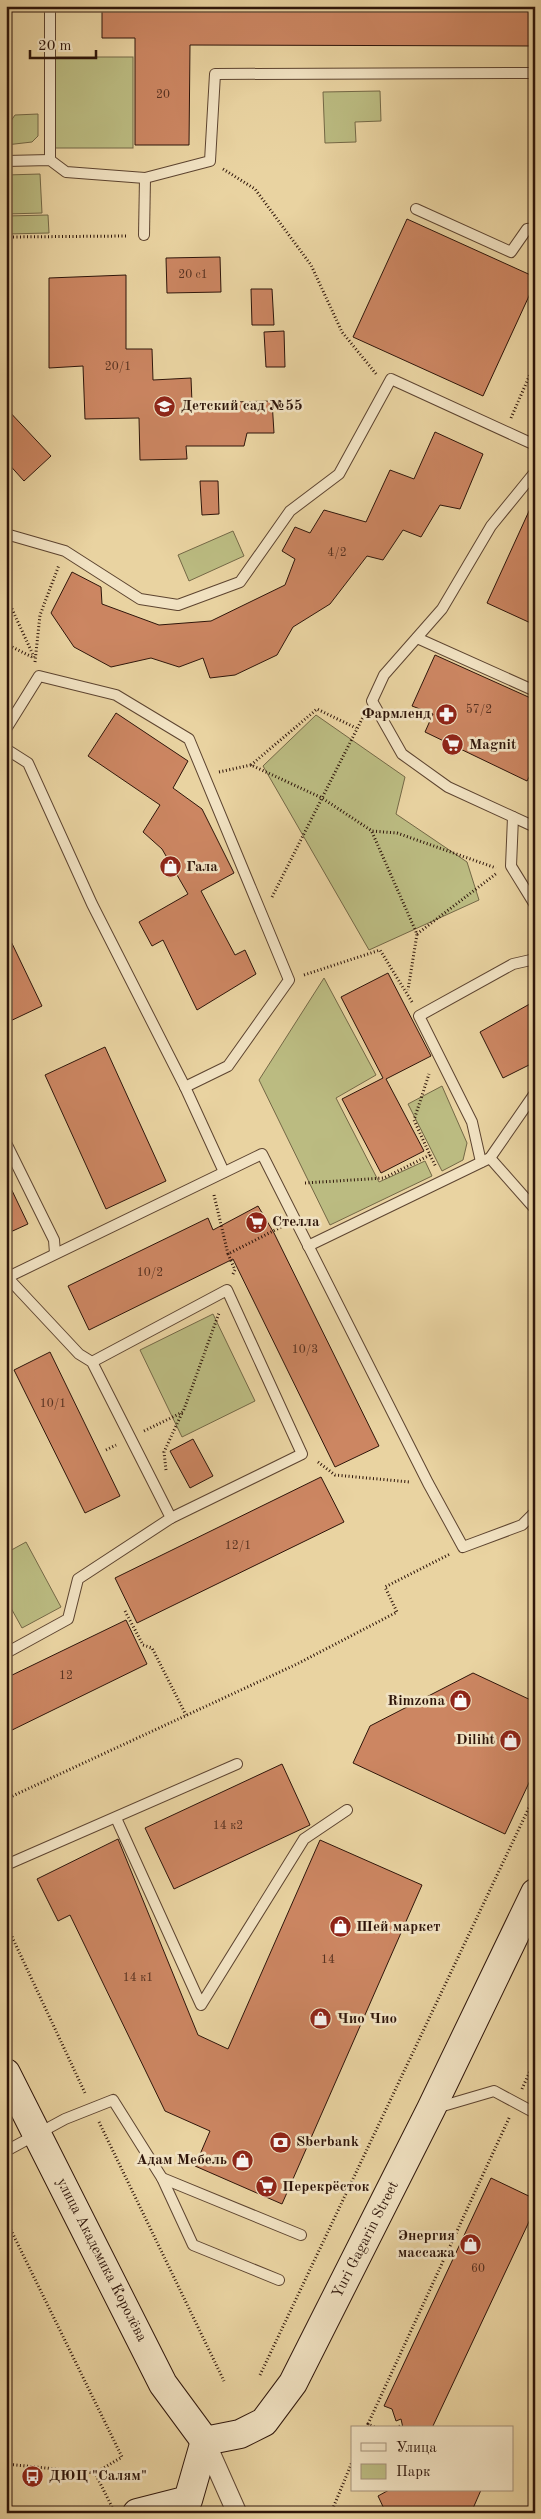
<svg xmlns="http://www.w3.org/2000/svg" width="541" height="2519" font-family="'Old Standard TT',serif">
<style>
.green{fill:#bbbb81;stroke:#746846}
.building{fill:#cc8662;stroke:#2e150a}
.lines{fill:none;stroke-linecap:round;stroke-linejoin:round}
.lane-casing{stroke:#5d4430;stroke-width:12}
.street-casing{stroke:#5d4430;stroke-width:21}
.secondary-casing{stroke:#2e150a;stroke-width:30}
.path{stroke:#2e150a;stroke-width:3;stroke-dasharray:1 2.5;stroke-linecap:butt}
.lane{stroke:#f1e2c2;stroke-width:10}
.street{stroke:#f1e2c2;stroke-width:19}
.secondary{stroke:#f1e2c2;stroke-width:28}
.labels{text-anchor:middle;dominant-baseline:central;stroke-width:5;stroke-linejoin:round;paint-order:stroke}
.number-label{font-size:12px;fill:#563120}
.poi-label{font-size:15px;font-weight:bold;fill:#2e150a;stroke:#f1e2c2;text-anchor:start}
.street-label{font-size:15px;fill:#2e150a;stroke:#f1e2c2}
</style>
<rect width="100%" height="100%" fill="#e9d3a1"/>
<filter id="stains"><feTurbulence type="fractalNoise" baseFrequency=".004" numOctaves="4"/><feColorMatrix values="0 0 0 0 .2 0 0 0 0 .09 0 0 0 0 .02 0 0 0 .5 -.17"/></filter>
<radialGradient id="worn" r=".72"><stop offset=".6" stop-color="#630" stop-opacity="0"/><stop offset="1" stop-color="#630" stop-opacity=".3"/></radialGradient>
<g class="green">
<rect x="55" y="57" width="78" height="91"/>
<path d="M380 91 381 121 355 122 356 142 325 143 323 92Z"/>
<path d="M38 114V136L32 142 6 145V128L15 115Z"/>
<path d="M40 174 42 213 6 214V175Z"/>
<path d="M48 215 49 233 6 234V216Z"/>
<path d="M233 531 244 556 189 581 178 555Z"/>
<path d="M316 715 405 777 396 814 467 862 479 900 369 950 263 766Z"/>
<path d="M324 978 376 1075 336 1098 379 1182 425 1161 432 1176 330 1225 259 1080Z"/>
<path d="M442 1086 467 1143 463 1160 442 1171 408 1104Z"/>
<path d="M213 1314 255 1401 182 1437 140 1350Z"/>
<path d="M26 1542 61 1607 22 1628 6 1599V1553Z"/>
</g>
<g class="building">
<path d="M102 6H535V46L190 45 189 145H135V38H102Z"/>
<path d="M407 219 535 277V283L483 396 353 337Z"/>
<path d="M220 257 221 292 167 293 166 258Z"/>
<path d="M126 275V349H152L153 380 191 378 192 403 272 401 274 433H247L244 446H186L187 459 140 460 139 418 85 419 83 366 49 368V278Z"/>
<path d="M251 289H272L274 325H252Z"/>
<path d="M284 331 285 367H266L264 332Z"/>
<path d="M6 408 51 456 24 481 6 461Z"/>
<path d="M435 432 483 454 460 509 440 505 421 537 403 530 383 560 367 556 330 604 293 627 277 655 235 675 210 678 203 658 179 667 151 658 111 667 74 647 51 613 72 572 101 587 102 604 159 625 211 621 285 585 295 559 282 551 295 527 310 533 324 510 366 522 390 470 414 479Z"/>
<path d="M200 481H218L219 514 202 515Z"/>
<path d="M535 498V625L487 603Z"/>
<path d="M435 655 535 700V766L527 781 425 732 433 714 412 706Z"/>
<path d="M116 713 188 761 173 788 202 809 234 873 201 891 235 955 245 950 256 974 197 1010 163 940 152 946 139 922 188 894 162 849 143 832 160 805 88 756Z"/>
<path d="M6 931 42 1006 6 1023Z"/>
<path d="M388 973 431 1056 386 1079 424 1151 381 1173 342 1099 383 1078 341 997Z"/>
<path d="M535 1001V1062L503 1078 480 1032Z"/>
<path d="M105 1047 166 1181 106 1209 45 1075Z"/>
<path d="M6 1178 28 1224 6 1234Z"/>
<path d="M258 1206 274 1233 379 1446 335 1467 233 1259 89 1330 68 1286 208 1218 213 1230Z"/>
<path d="M50 1352 120 1496 85 1513 14 1370Z"/>
<path d="M193 1439 213 1476 190 1488 170 1451Z"/>
<path d="M321 1477 344 1522 137 1623 115 1578Z"/>
<path d="M126 1620 147 1664 6 1733V1678Z"/>
<path d="M473 1673 535 1702V1770L505 1834 353 1763 370 1726Z"/>
<path d="M282 1764 310 1825 174 1889 145 1828Z"/>
<path d="M118 1839 198 2035 228 2049 320 1840 422 1885 282 2204 195 2166 210 2131 165 2111 70 1915 58 1921 37 1879Z"/>
<path d="M491 2178 535 2199V2209L432 2428H403L401 2419 396 2421 392 2409 384 2406Z"/>
<path d="M389 2490H481L471 2513H386L378 2496Z"/>
</g>
<g class="lines">
<defs>
<g id="lane">
<path d="M50 160V6"/>
<path d="M6 161 50 160 66 172 145 178 210 161 215 74 535 73"/>
<path d="M416 209 511 252 527 229 535 228"/>
<path d="M144 235 145 178"/>
<path d="M535 472 491 526 442 609 384 675 372 701 402 754 448 787 535 827"/>
<path d="M6 534 65 551 140 599 178 605 240 582 290 511 339 474 391 379 535 445"/>
<path d="M417 638 535 691"/>
<path d="M6 729 39 676 116 695 189 739 289 980 228 1066 185 1087"/>
<path d="M6 749 28 763 92 904 185 1087 224 1172"/>
<path d="M513 817 511 866 535 905"/>
<path d="M6 1143 54 1240 55 1253"/>
<path d="M490 1158 535 1209"/>
<path d="M481 1162 472 1122 419 1016 513 964 535 959"/>
<path d="M308 1246 490 1158 535 1093"/>
<path d="M6 1278 262 1154 428 1483 463 1547 522 1525 535 1512"/>
<path d="M92 1362 227 1290 302 1454 171 1518"/>
<path d="M6 1653 68 1619 78 1579 171 1518 92 1362 79 1354 7 1277"/>
<path d="M116 1818 201 2005 304 1839 347 1810"/>
<path d="M6 1865 237 1764"/>
<path d="M436 2108 494 2091 535 2113"/>
<path d="M6 2151 65 2119 113 2100 162 2178 193 2245 279 2280"/>
<path d="M162 2178 301 2235"/>
</g>
<path id="street" d="M205 2441 237 2513"/>
<g id="secondary">
<path d="M6 2073 163 2384 205 2441"/>
<path d="M205 2441 240 2434 264 2422 293 2383 431 2109 535 1893"/>
<path d="M137 2513 188 2500 205 2441"/>
</g>
</defs>
<use href="#lane" class="lane-casing"/>
<use href="#street" class="street-casing"/>
<use href="#secondary" class="secondary-casing"/>
<g class="path">
<path d="M223 169 255 189 311 265 342 332 377 375"/>
<path d="M6 237 128 236"/>
<path d="M511 418 535 363"/>
<path d="M6 596 34 657"/>
<path d="M6 644 34 658"/>
<path d="M35 662 40 615 59 565"/>
<path d="M251 765 317 709 356 728"/>
<path d="M219 772 251 765 322 798 372 831 397 833 496 868"/>
<path d="M372 832 417 934 408 990"/>
<path d="M272 897 363 717"/>
<path d="M417 934 497 873"/>
<path d="M304 975 380 950 412 1002"/>
<path d="M430 1155 436 1167"/>
<path d="M305 1183 384 1178 430 1155 414 1120 429 1074"/>
<path d="M214 1195 228 1254 283 1226"/>
<path d="M228 1254 235 1270 232 1276"/>
<path d="M144 1431 183 1412 219 1313"/>
<path d="M106 1450 116 1445"/>
<path d="M318 1462 335 1475 410 1482"/>
<path d="M166 1470 164 1452 182 1413"/>
<path d="M125 1611 143 1645 152 1648 186 1715"/>
<path d="M6 1799 297 1664 397 1612 385 1587 450 1554"/>
<path d="M6 1924 85 2093"/>
<path d="M522 2089 535 2060"/>
<path d="M99 2122 224 2381"/>
<path d="M6 2220 122 2457 95 2473 113 2509"/>
<path d="M260 2375 535 1795"/>
<path d="M368 2424 510 2116"/>
<path d="M366 2428 368 2424 376 2428"/>
<path d="M396 2428 402 2425"/>
<path d="M6 2464 95 2473"/>
<path d="M331 2513 352 2462"/>
</g>
<use href="#lane" class="lane"/>
<use href="#street" class="street"/>
<use href="#secondary" class="secondary"/>
</g>
<defs>
<symbol id="school-disc" viewBox="-11 -11 22 22"><circle r="9.5" fill="#8f2418" stroke="#f1e2c2"/><path d="M0-5L7-2L0 1L-7-2ZM-4 1L0 2.5L4 1V4Q0 6-4 4Z" fill="#fff"/></symbol>
<symbol id="pharmacy-disc" viewBox="-11 -11 22 22"><circle r="9.5" fill="#8f2418" stroke="#f1e2c2"/><path d="M-2-6h4v4h4v4h-4v4h-4v-4h-4v-4h4Z" fill="#fff"/></symbol>
<symbol id="supermarket-disc" viewBox="-11 -11 22 22"><circle r="9.5" fill="#8f2418" stroke="#f1e2c2"/><path d="M-6-5.5h2.5l.6 2H6L4.5 2H-2.5L-4.4-4H-6ZM-1.5 3.2a1.3 1.3 0 1 0 .1 0ZM3 3.2a1.3 1.3 0 1 0 .1 0Z" fill="#fff"/></symbol>
<symbol id="shop-disc" viewBox="-11 -11 22 22"><circle r="9.5" fill="#8f2418" stroke="#f1e2c2"/><path d="M-5-2.5h2.3a2.7 3.5 0 0 1 5.4 0H5L5.5 6h-11ZM-1.5-2.5h3a1.5 2.3 0 0 0-3 0Z" fill="#fff"/></symbol>
<symbol id="bank-disc" viewBox="-11 -11 22 22"><circle r="9.5" fill="#8f2418" stroke="#f1e2c2"/><path d="M-6-4H6V4H-6ZM0-2.3a2.3 2.3 0 1 0 0 4.6a2.3 2.3 0 1 0 0-4.6Z" fill="#fff"/></symbol>
<symbol id="bus-disc" viewBox="-11 -11 22 22"><circle r="9.5" fill="#8f2418" stroke="#f1e2c2"/><path d="M-5-6H5V4H4V6H2V4H-2V6H-4V4H-5ZM-3.5-4V0h7V-4ZM-3.5 1.2v1.5H-2V1.2ZM2 1.2v1.5H3.5V1.2Z" fill="#fff"/></symbol>
</defs>
<g fill-rule="evenodd">
<use href="#school-disc" x="152" y="394" width="25" height="25"/>
<use href="#pharmacy-disc" x="434" y="702" width="25" height="25"/>
<use href="#supermarket-disc" x="440" y="732" width="25" height="25"/>
<use href="#shop-disc" x="158" y="854" width="25" height="25"/>
<use href="#supermarket-disc" x="244" y="1210" width="25" height="25"/>
<use href="#shop-disc" x="448" y="1688" width="25" height="25"/>
<use href="#shop-disc" x="498" y="1728" width="25" height="25"/>
<use href="#shop-disc" x="328" y="1914" width="25" height="25"/>
<use href="#shop-disc" x="308" y="2006" width="25" height="25"/>
<use href="#bank-disc" x="268" y="2130" width="25" height="25"/>
<use href="#shop-disc" x="230" y="2148" width="25" height="25"/>
<use href="#supermarket-disc" x="254" y="2174" width="25" height="25"/>
<use href="#shop-disc" x="458" y="2232" width="25" height="25"/>
<use href="#bus-disc" x="20" y="2464" width="25" height="25"/>
</g>
<g class="labels">
<g class="number-label">
<text x="163" y="95">20</text>
<text x="193" y="275">20 с1</text>
<text x="118" y="367">20/1</text>
<text x="337" y="553">4/2</text>
<text x="479" y="710">57/2</text>
<text x="150" y="1273">10/2</text>
<text x="305" y="1350">10/3</text>
<text x="53" y="1404">10/1</text>
<text x="238" y="1546">12/1</text>
<text x="66" y="1676">12</text>
<text x="228" y="1826">14 к2</text>
<text x="328" y="1960">14</text>
<text x="138" y="1978">14 к1</text>
<text x="478" y="2269">60</text>
</g>
<g class="poi-label">
<text x="181" y="406">Детский сад №55</text>
<text x="431" y="714" text-anchor="end">Фармленд</text>
<text x="469" y="745">Magnit</text>
<text x="186" y="867">Гала</text>
<text x="272" y="1222">Стелла</text>
<text x="445" y="1701" text-anchor="end">Rimzona</text>
<text x="495" y="1740" text-anchor="end">Diliht</text>
<text x="356" y="1927">Шей маркет</text>
<text x="337" y="2019">Чио Чио</text>
<text x="296" y="2142">Sberbank</text>
<text x="227" y="2160" text-anchor="end">Адам Мебель</text>
<text x="282" y="2187">Перекрёсток</text>
<text x="455" y="2236" text-anchor="end">Энергия<tspan x="455" dy="17">массажа</tspan></text>
<text x="49" y="2476">ДЮЦ "Салям"</text>
</g>
<g class="street-label">
<text transform="translate(366 2240) rotate(-63)">Yuri Gagarin Street</text>
<text transform="translate(101 2260) rotate(63)">улица Академика Королёва</text>
</g>
</g>
<rect width="541" height="2519" fill="none" stroke="#e9d3a1" stroke-width="25"/>
<rect x="8" y="8" width="526" height="2504" fill="none" stroke="#2e150a" stroke-width="2.5"/>
<rect x="12" y="12" width="516" height="2494" fill="none" stroke="#2e150a"/>
<rect x="351" y="2426" width="162" height="65" fill="#f1e2c2" stroke="#a39078"/>
<rect x="361" y="2443" width="25" height="8" fill="#f1e2c2" stroke="#a39078"/>
<text x="396" y="2452" font-size="15" fill="#2e150a">Улица</text>
<rect x="361" y="2464" width="25" height="15" fill="#bbbb81" stroke="#a39078"/>
<text x="396" y="2476" font-size="15" fill="#2e150a">Парк</text>
<path d="M30 50v8h66v-8" fill="none" stroke="#2e150a" stroke-width="2.5"/>
<text x="38" y="50" font-size="15" fill="#2e150a" stroke="#f1e2c2" stroke-width="4" paint-order="stroke">20 m</text>
<rect width="100%" height="100%" filter="url(#stains)"/>
<rect width="100%" height="100%" fill="url(#worn)"/>
</svg>
